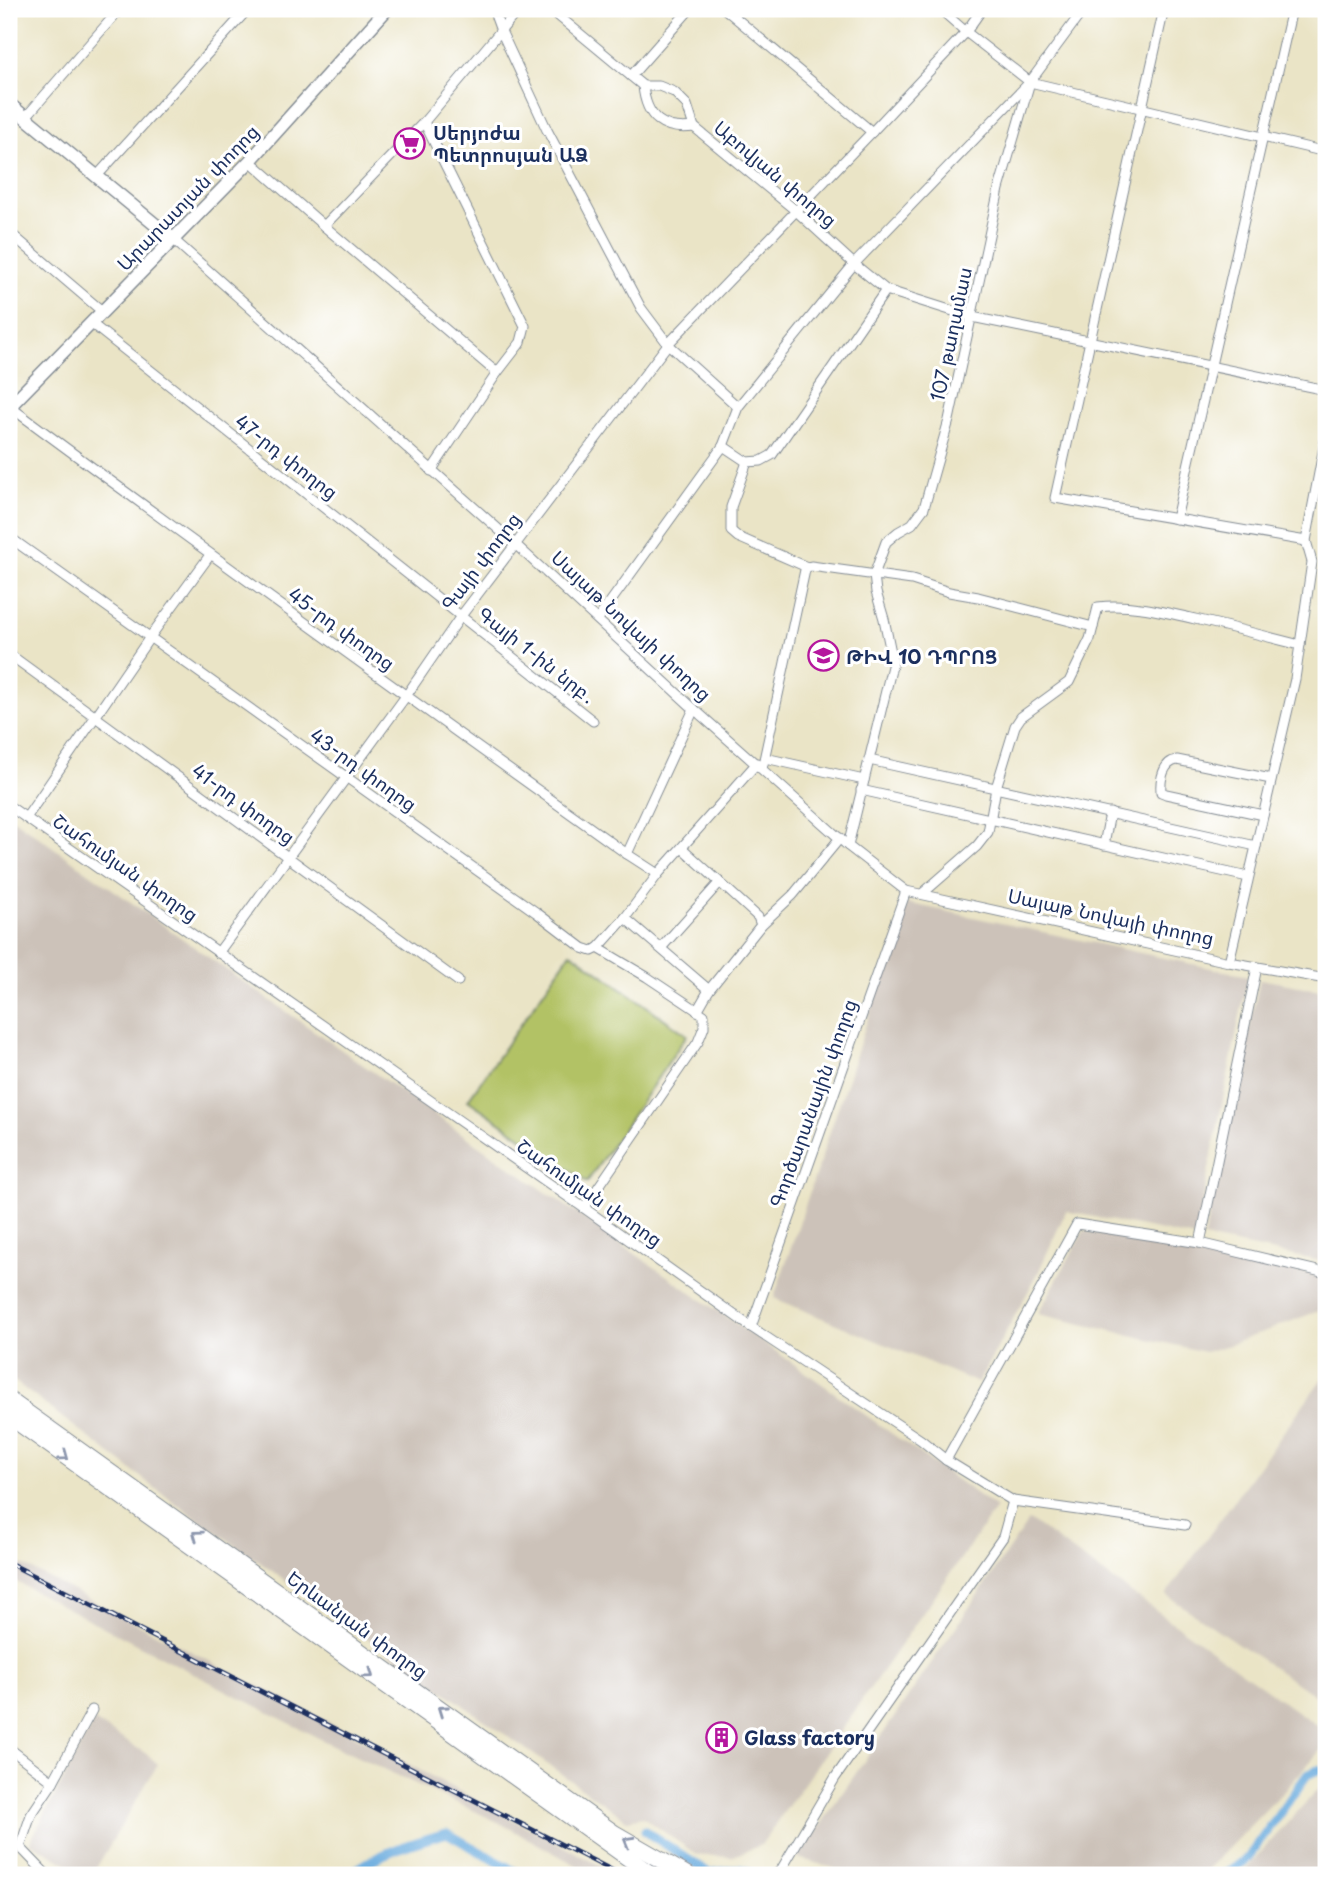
<svg xmlns="http://www.w3.org/2000/svg" width="1335" height="1884" font-family="'Playpen Sans','Noto Sans Armenian',sans-serif">
<style>
.industrial{fill:#ccc2b9}
.green{fill:#b2c265;stroke:#667862;stroke-width:2}
.lines{fill:none;stroke-linecap:round;stroke-linejoin:round}
.canal{stroke:#6aacde;stroke-width:9}
.street-casing{stroke:#828a92;stroke-width:11}
.secondary-casing{stroke:#828a92;stroke-width:15}
.highway-casing{stroke:#828a92;stroke-width:18}
.street{stroke:#fff;stroke-width:9}
.secondary{stroke:#fff;stroke-width:12}
.highway{stroke:#fff;stroke-width:16}
.rail-casing{stroke:#1b2f5e;stroke-width:5}
.rail{stroke:#fff;stroke-width:2.5;stroke-dasharray:8;stroke-linecap:butt}
.oneway{stroke:#8d97ae}
.labels{text-anchor:middle;dominant-baseline:central;stroke-width:6;stroke-linejoin:round;paint-order:stroke}
.poi-label{font-size:19px;font-weight:bold;fill:#1b2f5e;stroke:#fff;text-anchor:start}
.street-label{font-size:19px;fill:#1b2f5e;stroke:#fff}
</style>
<rect width="100%" height="100%" fill="#fff"/>
<filter id="ink" filterUnits="userSpaceOnUse"><feTurbulence type="fractalNoise" baseFrequency=".0143" numOctaves="2"/><feDisplacementMap in="SourceGraphic" scale="14" xChannelSelector="R" yChannelSelector="G"/><feConvolveMatrix kernelMatrix="1 2 1 2 8 2 1 2 1" color-interpolation-filters="sRGB"/></filter>
<filter id="wash" filterUnits="userSpaceOnUse"><feTurbulence type="fractalNoise" baseFrequency=".00686" numOctaves="4" result="noise"/><feDisplacementMap in="SourceGraphic" scale="28" xChannelSelector="R" yChannelSelector="G"/><feGaussianBlur stdDeviation="1.57" result="paint"/><feColorMatrix in="noise" values="0 0 0 0 0 0 0 0 0 0 0 0 0 0 0 0 0 1.4 0 .05"/><feComposite in="paint" operator="in"/></filter>
<g filter="url(#wash)">
<rect width="100%" height="100%" fill="#eae4c6"/>
<g class="industrial">
<path d="M9 816 245 983 801 1369 996 1508 761 1845 731 1857 697 1855 643 1817 627 1820 171 1500 9 1377Z"/>
<path d="M907 903 1248 976 1195 1238 1066 1211 1037 1275 978 1383 774 1298Z"/>
<path d="M1260 979 1326 991V1262L1204 1238Z"/>
<path d="M1084 1231 1303 1272 1326 1278V1308L1229 1345 1205 1352 1038 1314Z"/>
<path d="M1326 1373V1703L1166 1595Z"/>
<path d="M1029 1520 1326 1732V1744L1284 1791 1202 1875H858L798 1858Z"/>
<path d="M9 1558 342 1729 603 1867 594 1875 498 1822 334 1746 138 1645 9 1578Z"/>
<path d="M94 1721 145 1753 158 1764 92 1875H87L30 1842Z"/>
<path d="M1326 1785V1875H1240L1319 1788Z"/>
</g>
<path class="green" d="M571 952 687 1035 587 1182 468 1100Z"/>
<g class="lines">
<g class="canal">
<path d="M645 1831 709 1873 741 1869 755 1875"/>
<path d="M349 1875C377 1853 413 1843 447 1833L521 1875"/>
<path d="M1224 1875 1247 1859 1307 1775 1318 1770 1326 1769"/>
</g>
</g>
</g>
<g filter="url(#ink)">
<g class="lines">
<defs>
<g id="street">
<path d="M493 9 501 31 547 130 641 308 668 344 738 407"/>
<path d="M550 9 643 86H659L674 92 687 105 694 127 795 210 854 264 886 290 972 317 1326 390"/>
<path d="M725 9 872 132"/>
<path d="M940 9 966 32 1030 82 1326 152"/>
<path d="M1164 9 1055 498 1306 541"/>
<path d="M631 76 690 9"/>
<path d="M643 86C646 118 663 131 694 127"/>
<path d="M25 118 120 9"/>
<path d="M424 122 525 326 521 342 497 373 431 471"/>
<path d="M250 161 324 226 497 373"/>
<path d="M96 177 248 9"/>
<path d="M324 226 424 122 519 9"/>
<path d="M9 232 103 312"/>
<path d="M174 240 515 544 694 709 848 846 906 891 1229 962 1326 979"/>
<path d="M92 324 593 721"/>
<path d="M9 406C214 558 420 706 627 854L658 874"/>
<path d="M723 446 747 462 761 461 772 455 886 290"/>
<path d="M747 462 731 507V531L738 537 807 567"/>
<path d="M1176 519 1292 9"/>
<path d="M9 537 537 913 583 948 592 951 598 948 647 977 704 1015V1027L698 1042 584 1208"/>
<path d="M598 619 723 446 738 407 854 264 1030 82 1084 9"/>
<path d="M9 654 458 981"/>
<path d="M765 758 864 780"/>
<path d="M869 760 1256 846"/>
<path d="M762 769 805 570 807 567 811 566 912 580 949 592 978 597 1093 627"/>
<path d="M861 790 1248 877"/>
<path d="M9 806 584 1208 751 1327 921 1440 946 1460 1013 1501 1185 1525"/>
<path d="M1263 815 1166 794 1161 792C1160 780 1163 762 1177 760L1271 779"/>
<path d="M26 818 150 637 210 555"/>
<path d="M1104 845 1110 813"/>
<path d="M848 846 893 662 884 619 876 592 874 575 886 542 898 532 912 524 924 508 949 420 999 189 1030 82"/>
<path d="M682 848 758 917 761 925 709 990 697 1011"/>
<path d="M627 854 694 709"/>
<path d="M922 894 977 846 988 832 996 788 1015 726 1021 717 1069 682 1090 639 1098 607C1130 603 1164 612 1195 619 1230 627 1265 636 1300 645"/>
<path d="M625 918 709 990"/>
<path d="M761 925 793 895 840 838"/>
<path d="M598 948 625 918 658 874 757 763"/>
<path d="M661 948 720 882"/>
<path d="M218 953 406 696 461 616 668 344 872 132 966 32 982 9"/>
<path d="M1229 962 1295 679 1312 562 1306 541 1326 436"/>
<path d="M1200 1243 1257 967"/>
<path d="M751 1327 906 891"/>
<path d="M946 1460 1077 1224 1200 1243 1326 1273"/>
<path d="M9 1748 53 1782"/>
<path d="M47 1875 20 1847 31 1815 53 1782 92 1710"/>
<path d="M775 1875 781 1870 798 1841 835 1778 1003 1537 1013 1501"/>
</g>
<g id="secondary">
<path d="M9 104 174 240"/>
<path d="M9 407 250 161 387 9"/>
</g>
<g id="highway">
<path d="M9 1400 614 1833 687 1875"/>
<path d="M9 1416 652 1875"/>
</g>
</defs>
<use href="#street" class="street-casing"/>
<use href="#secondary" class="secondary-casing"/>
<use href="#highway" class="highway-casing"/>
<use href="#street" class="street"/>
<use href="#secondary" class="secondary"/>
<use href="#highway" class="highway"/>
<defs>
<path id="rail" d="M9 1563 621 1875"/>
</defs>
<use href="#rail" class="rail-casing"/>
<use href="#rail" class="rail"/>
</g>
<defs><path id="oneway-chevron" d="M-2-3.5L2.5 0L-2 3.5" fill="none" stroke-width="1.6" stroke-linecap="round" stroke-linejoin="round" transform="scale(1.75)"/></defs>
<g class="oneway">
<use href="#oneway-chevron" transform="translate(64 1456) rotate(36)"/>
<use href="#oneway-chevron" transform="translate(197 1535) rotate(-144)"/>
<use href="#oneway-chevron" transform="translate(369 1674) rotate(36)"/>
<use href="#oneway-chevron" transform="translate(442 1710) rotate(-145)"/>
<use href="#oneway-chevron" transform="translate(628 1841) rotate(-150)"/>
</g>
</g>
<defs>
<symbol id="supermarket-ring" viewBox="-11 -11 22 22"><circle r="9.5" fill="#fff" stroke="#b5179e" stroke-width="1.5"/><path d="M-6-5.5h2.5l.6 2H6L4.5 2H-2.5L-4.4-4H-6ZM-1.5 3.2a1.3 1.3 0 1 0 .1 0ZM3 3.2a1.3 1.3 0 1 0 .1 0Z" fill="#b5179e"/></symbol>
<symbol id="school-ring" viewBox="-11 -11 22 22"><circle r="9.5" fill="#fff" stroke="#b5179e" stroke-width="1.5"/><path d="M0-5L7-2L0 1L-7-2ZM-4 1L0 2.5L4 1V4Q0 6-4 4Z" fill="#b5179e"/></symbol>
<symbol id="building-ring" viewBox="-11 -11 22 22"><circle r="9.5" fill="#fff" stroke="#b5179e" stroke-width="1.5"/><path d="M-4-6H4V6H1V3H-1V6H-4ZM-2.5-4.3h1.7v1.8h-1.7ZM.8-4.3h1.7v1.8H.8ZM-2.5-1h1.7V.8h-1.7ZM.8-1h1.7V.8H.8Z" fill="#b5179e"/></symbol>
</defs>
<g fill-rule="evenodd">
<use href="#supermarket-ring" x="392" y="126" width="35" height="35"/>
<use href="#school-ring" x="806" y="638" width="35" height="35"/>
<use href="#building-ring" x="704" y="1720" width="35" height="35"/>
</g>
<g class="labels">
<g class="poi-label">
<text x="433" y="132">Սերյոժա<tspan x="433" dy="22">Պետրոսյան ԱՁ</tspan></text>
<text x="846" y="656">ԹԻՎ 10 ԴՊՐՈՑ</text>
<text x="744" y="1737">Glass factory</text>
</g>
<g class="street-label">
<text transform="translate(776 173) rotate(40)">Աբովյան փողոց</text>
<text transform="translate(187 197) rotate(-46)">Արարատյան փողոց</text>
<text transform="translate(950 334) rotate(-78)">107 թաղամաս</text>
<text transform="translate(287 456) rotate(38)">47-րդ փողոց</text>
<text transform="translate(480 561) rotate(-53)">Գայի փողոց</text>
<text transform="translate(632 625) rotate(43)">Սայաթ Նովայի փողոց</text>
<text transform="translate(342 628) rotate(36)">45-րդ փողոց</text>
<text transform="translate(538 655) rotate(38)">Գայի 1-ին նրբ․</text>
<text transform="translate(364 769) rotate(36)">43-րդ փողոց</text>
<text transform="translate(244 803) rotate(36)">41-րդ փողոց</text>
<text transform="translate(126 867) rotate(35)">Շահումյան փողոց</text>
<text transform="translate(1111 916) rotate(12)">Սայաթ Նովայի փողոց</text>
<text transform="translate(812 1103) rotate(-70)">Գործարանային փողոց</text>
<text transform="translate(590 1192) rotate(35)">Շահումյան փողոց</text>
<text transform="translate(358 1624) rotate(36)">Երևանյան փողոց</text>
</g>
</g>
<rect width="1335" height="1884" fill="none" stroke="#fff" stroke-width="35"/>
</svg>
